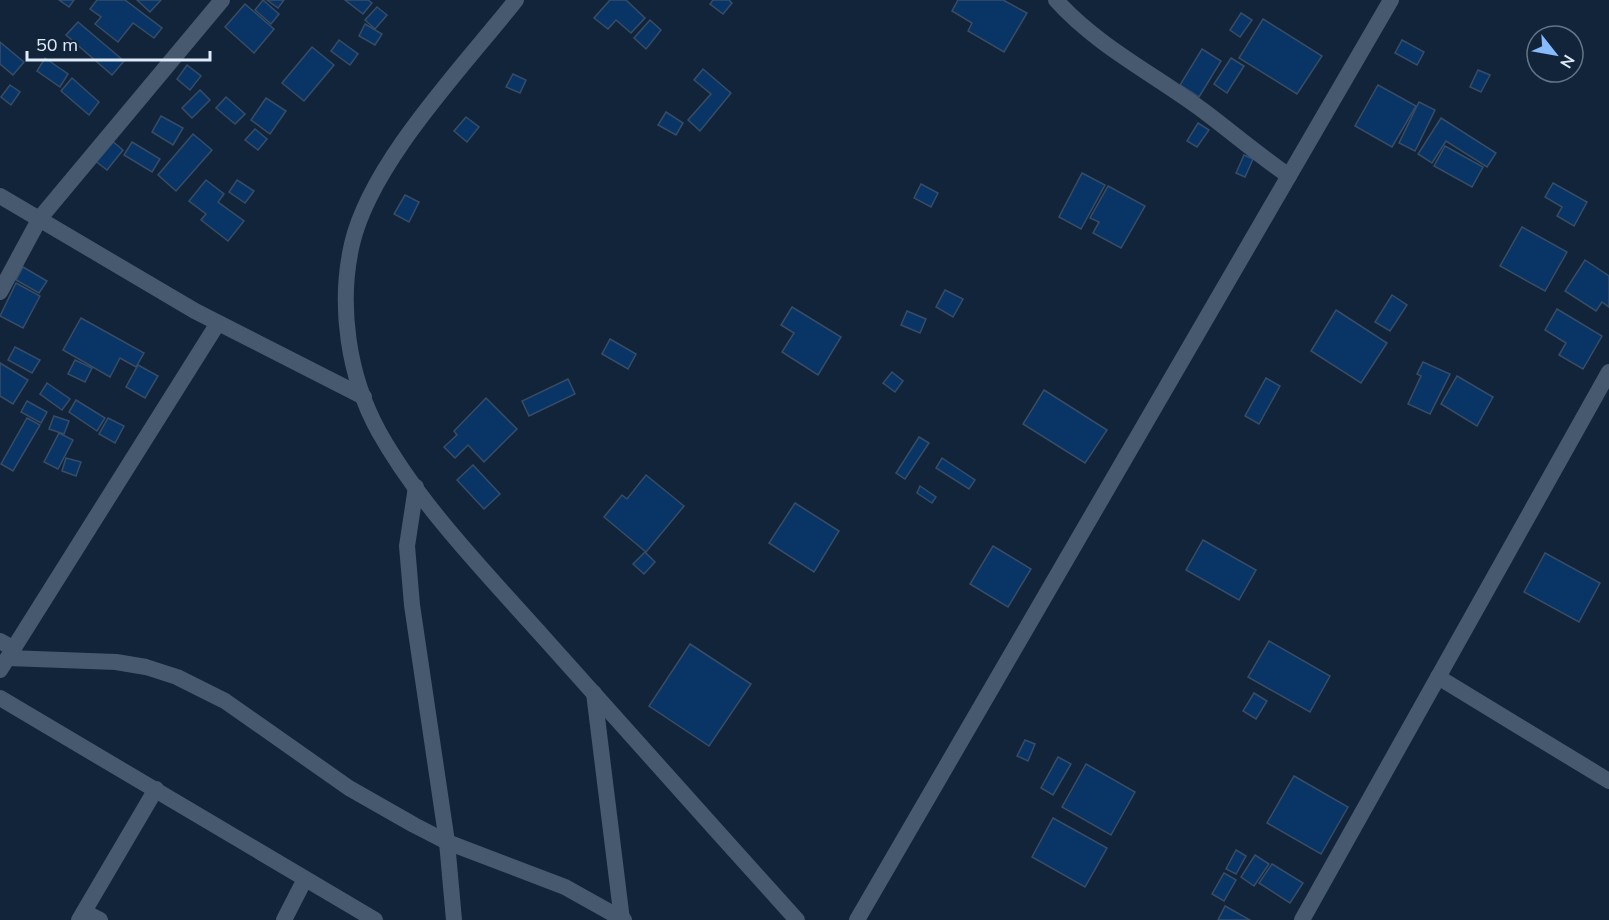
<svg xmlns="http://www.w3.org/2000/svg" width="1609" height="920" font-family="Mulish,sans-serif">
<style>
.building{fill:#083566;stroke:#384c65;stroke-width:1.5}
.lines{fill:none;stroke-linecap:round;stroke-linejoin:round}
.minor{stroke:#46596f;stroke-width:16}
.tertiary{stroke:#46596f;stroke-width:16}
</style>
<rect width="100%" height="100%" fill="#11243a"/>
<g class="building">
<path d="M59 0H74L69 7Z"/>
<path d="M97 0H125L162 28 154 38 133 23 118 42 95 24 101 17 90 9Z"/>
<path d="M137 0H161L150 12Z"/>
<path d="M263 0 279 14 271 24 255 10Z"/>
<path d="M267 0H284L278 8Z"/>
<path d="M345 0H368L372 3 363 14Z"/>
<path d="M610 0H626L645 18 631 33 616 20 608 29 594 18Z"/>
<path d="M713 0H729L732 3 723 14 710 4Z"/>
<path d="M958 0H1003L1027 13 1004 52 968 31 972 23 952 11Z"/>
<path d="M245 4 274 29 254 53 225 27Z"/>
<path d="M377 7 387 15 375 29 365 20Z"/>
<path d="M1241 13 1252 20 1240 37 1230 30Z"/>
<path d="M1263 19 1322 56 1297 94 1239 58Z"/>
<path d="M650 20 661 30 646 49 634 38Z"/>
<path d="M78 22 124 61 112 75 66 35Z"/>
<path d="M365 24 382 34 375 45 359 36Z"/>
<path d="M339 40 358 54 350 65 331 51Z"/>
<path d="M1402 40 1424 52 1417 65 1395 53Z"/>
<path d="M0 42 24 62 13 75 0 64Z"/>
<path d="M312 47 334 65 304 101 282 83Z"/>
<path d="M1202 49 1221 61 1199 97 1180 85Z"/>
<path d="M45 58 68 74 60 87 37 71Z"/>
<path d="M1231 58 1244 66 1227 93 1214 84Z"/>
<path d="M187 65 201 76 190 90 177 79Z"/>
<path d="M703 69 731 93 700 131 688 120 711 94 694 80Z"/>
<path d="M1478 70 1490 75 1481 92 1470 87Z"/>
<path d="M513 74 526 80 520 93 506 87Z"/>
<path d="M72 78 99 102 89 115 61 91Z"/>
<path d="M10 85 20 92 11 105 1 97Z"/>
<path d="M1378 85 1416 106 1392 147 1355 126Z"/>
<path d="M200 90 210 100 192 118 182 108Z"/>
<path d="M226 97 245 114 235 124 216 108Z"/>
<path d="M266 98 286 111 270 134 251 120Z"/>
<path d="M1419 102 1435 110 1415 151 1399 143Z"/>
<path d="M666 112 683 123 676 135 658 125Z"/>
<path d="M161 116 183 128 173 145 152 132Z"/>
<path d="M466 117 479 127 467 142 454 131Z"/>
<path d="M1441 118 1496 153 1487 167 1446 141 1432 163 1418 154Z"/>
<path d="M1198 123 1209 130 1197 147 1187 141Z"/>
<path d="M255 129 267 139 258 150 245 140Z"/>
<path d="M193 134 212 150 176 191 158 175Z"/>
<path d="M111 140 123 150 107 170 94 160Z"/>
<path d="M132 142 160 159 152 172 124 155Z"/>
<path d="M1445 146 1483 167 1472 187 1434 166Z"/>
<path d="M1244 155 1253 159 1245 177 1236 173Z"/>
<path d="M1082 173 1105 185 1081 229 1059 217Z"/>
<path d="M206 180 224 194 218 202 244 221 228 241 201 220 206 214 189 201Z"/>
<path d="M237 180 254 191 245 203 229 192Z"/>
<path d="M1553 183 1587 202 1574 226 1557 216 1562 207 1545 197Z"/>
<path d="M921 184 938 193 931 207 914 198Z"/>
<path d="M1108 186 1145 206 1121 248 1093 233 1099 222 1090 218Z"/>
<path d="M405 195 419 202 409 222 394 214Z"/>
<path d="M1522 227 1567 252 1545 291 1500 266Z"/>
<path d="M1585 260 1609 276V307L1602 302 1596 311 1565 291Z"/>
<path d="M23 267 47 281 39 293 16 280Z"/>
<path d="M16 283 40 296 23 328 0 316Z"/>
<path d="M945 290 963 299 953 317 936 307Z"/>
<path d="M1392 295 1407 305 1390 331 1375 322Z"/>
<path d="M792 307 841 337 818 375 782 352 794 333 781 325Z"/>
<path d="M1557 309 1602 336 1583 369 1559 355 1566 343 1545 330Z"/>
<path d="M1336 310 1387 343 1361 383 1311 351Z"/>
<path d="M907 311 926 319 920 333 901 325Z"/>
<path d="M81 318 144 353 136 367 120 358 110 377 63 350Z"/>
<path d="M610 339 636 354 628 369 602 354Z"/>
<path d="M15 347 40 360 32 373 8 360Z"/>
<path d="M75 360 92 368 85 382 68 374Z"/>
<path d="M1423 362 1450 374 1430 414 1408 404 1421 376 1417 374Z"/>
<path d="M0 363 28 380 13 404 0 396Z"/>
<path d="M138 365 158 376 145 398 126 387Z"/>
<path d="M892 372 903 381 895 392 883 383Z"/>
<path d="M1457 376 1493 397 1477 426 1441 404Z"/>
<path d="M1266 378 1280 386 1259 424 1245 416Z"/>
<path d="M568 379 575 394 529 416 522 401Z"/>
<path d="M47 383 70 399 62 410 40 394Z"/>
<path d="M1044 390 1107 430 1085 463 1023 424Z"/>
<path d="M486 398 517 429 484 462 468 445 455 458 444 447 457 435 454 431Z"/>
<path d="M76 400 105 418 97 431 69 412Z"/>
<path d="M27 401 47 412 41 423 21 412Z"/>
<path d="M54 416 69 421 64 434 49 429Z"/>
<path d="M27 418 40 425 13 471 1 464Z"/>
<path d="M108 418 124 426 115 443 99 434Z"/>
<path d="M59 433 73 440 58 469 44 462Z"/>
<path d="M919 437 929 443 905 479 896 473Z"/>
<path d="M66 458 81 462 76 476 62 471Z"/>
<path d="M942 458 975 480 969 489 936 468Z"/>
<path d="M473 465 500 494 484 509 457 480Z"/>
<path d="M646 475 684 506 646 552 604 517 622 495 627 499Z"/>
<path d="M920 486 936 497 932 503 917 493Z"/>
<path d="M795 503 839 531 814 572 769 543Z"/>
<path d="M1203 540 1256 570 1239 600 1186 570Z"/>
<path d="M993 546 1031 569 1008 607 970 584Z"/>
<path d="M645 552 655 562 644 574 633 564Z"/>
<path d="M1545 553 1600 583 1579 622 1524 592Z"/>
<path d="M1269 641 1330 676 1310 712 1248 677Z"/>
<path d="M690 644 751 684 709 746 649 706Z"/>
<path d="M1254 693 1267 701 1256 719 1243 711Z"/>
<path d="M1025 740 1035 744 1028 761 1017 756Z"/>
<path d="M1058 757 1071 764 1053 795 1041 788Z"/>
<path d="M1086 764 1135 792 1111 835 1062 807Z"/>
<path d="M1294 776 1348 807 1321 854 1267 823Z"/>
<path d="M1053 818 1107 848 1085 887 1032 857Z"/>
<path d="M1236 850 1246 856 1236 874 1226 869Z"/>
<path d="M1255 855 1269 864 1254 886 1241 877Z"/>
<path d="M1272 864 1303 883 1290 903 1259 883Z"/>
<path d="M1224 873 1236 880 1224 901 1212 894Z"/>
<path d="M1225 906 1250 920H1218Z"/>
</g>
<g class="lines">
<g class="minor">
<path d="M1056 0C1098 47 1156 75 1205 112 1234 134 1260 156 1289 176"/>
<path d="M0 292 40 218 222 0"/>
<path d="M416 487 407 546 412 605 447 842 454 920"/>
<path d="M0 641 14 649"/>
<path d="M8 658 116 662 146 667 177 677 225 701 349 788 414 825 447 842 565 887 624 920"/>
<path d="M0 670 218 323"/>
<path d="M1438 677 1609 781"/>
<path d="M594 693 622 920"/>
<path d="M0 698 375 920"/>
<path d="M84 912 100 920"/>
<path d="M79 920 156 789"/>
<path d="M284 920 305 879"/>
<path d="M857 920 1391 0"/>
<path d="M1302 920 1609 372"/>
</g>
<g class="tertiary">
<path d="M516 0C464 66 371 162 352 244 338 305 348 376 379 432 421 507 489 576 546 640 630 734 713 827 797 920"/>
<path d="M0 196 195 311 364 397"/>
</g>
</g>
<g transform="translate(1555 54) rotate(121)"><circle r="28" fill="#11243a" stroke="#637487" stroke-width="1.5"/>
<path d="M0-4.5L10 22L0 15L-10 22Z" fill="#87bbfb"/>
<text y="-9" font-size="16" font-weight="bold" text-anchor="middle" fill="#dfebfa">N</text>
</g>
<path d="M27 51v9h183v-9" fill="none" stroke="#dfebfa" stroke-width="3"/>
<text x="36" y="51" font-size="18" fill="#dfebfa" stroke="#11243a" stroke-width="4.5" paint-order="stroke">50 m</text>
</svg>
